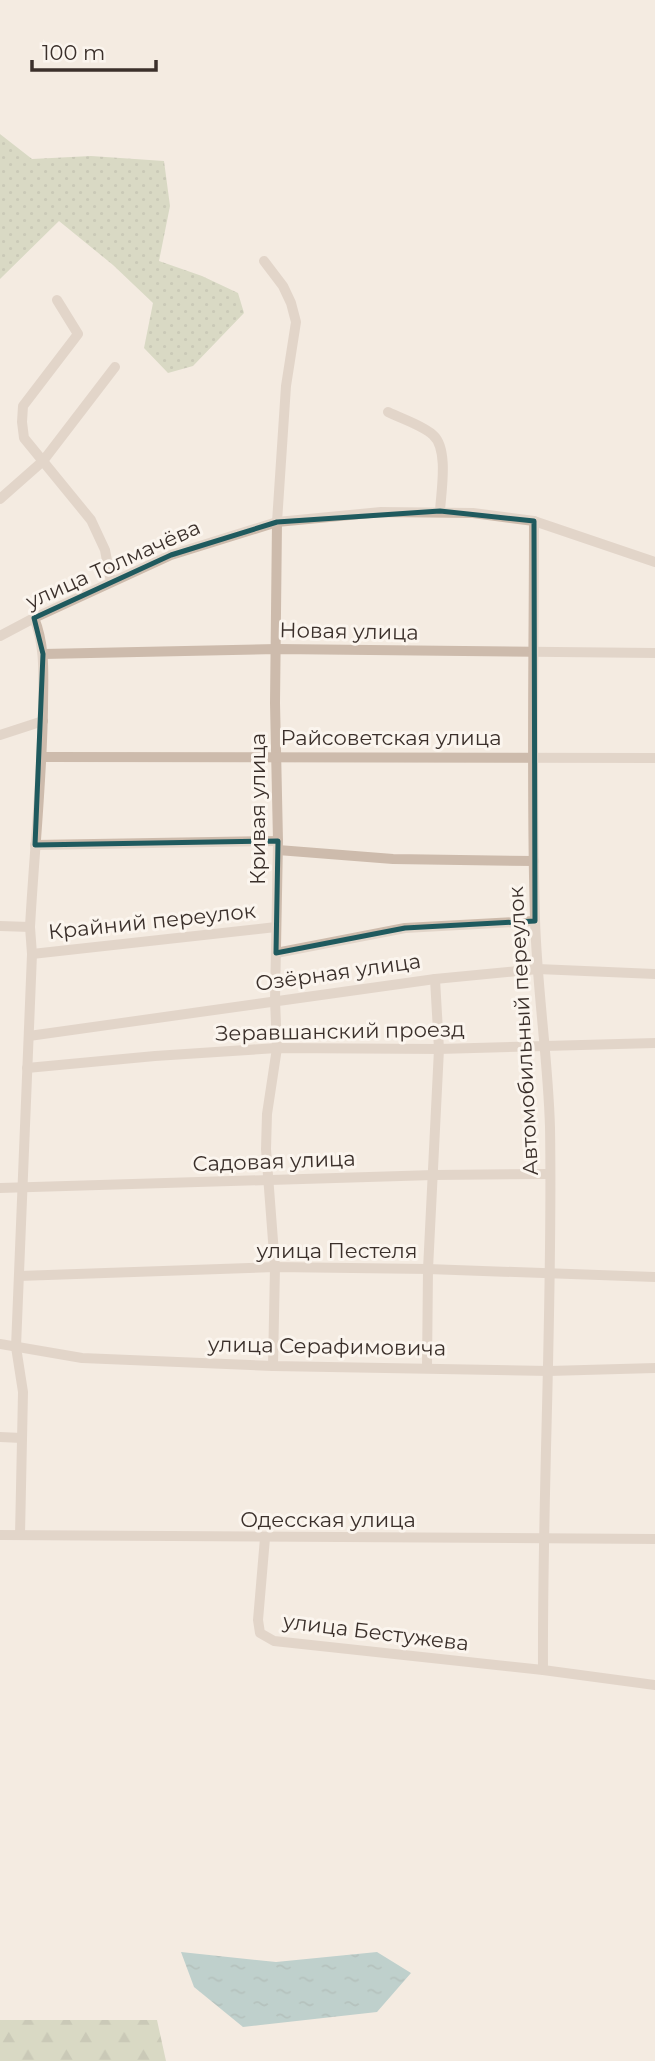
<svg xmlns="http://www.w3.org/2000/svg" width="655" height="2061" font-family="Montserrat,sans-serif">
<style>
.grass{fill:url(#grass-dots)}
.forest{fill:url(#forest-firs)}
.water{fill:url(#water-ripples)}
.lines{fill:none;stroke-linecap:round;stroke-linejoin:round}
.minor{stroke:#cdbbac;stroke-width:10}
.marked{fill:none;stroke:#1f5a5e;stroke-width:5;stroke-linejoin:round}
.labels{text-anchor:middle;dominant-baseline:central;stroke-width:6;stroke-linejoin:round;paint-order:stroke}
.street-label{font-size:21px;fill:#3b302b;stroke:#fbf5ee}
</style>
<defs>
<pattern id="grass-dots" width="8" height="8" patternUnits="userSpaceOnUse" patternTransform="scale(1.75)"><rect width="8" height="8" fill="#b8c4a0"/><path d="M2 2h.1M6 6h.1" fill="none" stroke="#97a083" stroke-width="1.8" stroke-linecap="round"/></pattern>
<pattern id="forest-firs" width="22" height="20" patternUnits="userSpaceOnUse" patternTransform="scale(1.75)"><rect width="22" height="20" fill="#b8c4a0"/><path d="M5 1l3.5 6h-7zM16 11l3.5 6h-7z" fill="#97a083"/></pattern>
<pattern id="water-ripples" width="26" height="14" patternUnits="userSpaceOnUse" patternTransform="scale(1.75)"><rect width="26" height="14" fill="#7fb0b2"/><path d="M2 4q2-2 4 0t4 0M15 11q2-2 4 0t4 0" fill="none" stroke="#699091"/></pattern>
</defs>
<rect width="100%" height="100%" fill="#f4ebe1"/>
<path class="grass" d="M0 134 32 159 91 156 164 161 170 206 159 261 202 276 238 293 244 313 193 366 168 373 144 348 153 303 113 265 59 221 0 279Z"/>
<path class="forest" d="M0 2020H157L166 2061H0Z"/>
<path class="water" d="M181 1952 276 1962 377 1952 411 1973 377 2012 243 2027 194 1987Z"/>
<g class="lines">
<g class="minor">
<path d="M264 261 283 286 291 303 296 322 286 386 277 522 275 703 278 841 275 1000 277 1048 267 1114 266 1149 275 1267 273 1366"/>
<path d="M57 300 78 334 23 406 22 422 24 438 91 520 105 550 111 582"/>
<path d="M388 412C402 419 422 425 433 435 449 449 441 492 440 511"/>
<path d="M0 499 43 461 115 367"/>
<path d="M0 636 34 618 171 555 277 522 381 512 473 513 534 521 655 562"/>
<path d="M43 654 277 649 655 653"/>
<path d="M0 735 43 721"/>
<path d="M43 757 655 758"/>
<path d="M35 845 278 841"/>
<path d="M278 850 393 859 534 861"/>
<path d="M0 926 30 927"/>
<path d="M276 953 405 928 535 921"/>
<path d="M32 954 276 927"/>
<path d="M29 1036 435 979 538 969 655 974"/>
<path d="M27 1068 155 1056 277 1048 439 1049 655 1043"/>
<path d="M0 1188 434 1175 549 1174"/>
<path d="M19 1276 275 1267 428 1269 655 1277"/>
<path d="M0 1344 82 1358 273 1366 549 1371 655 1368"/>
<path d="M427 1368 428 1269 439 1049 435 979"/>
<path d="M0 1437 22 1438"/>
<path d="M0 1535 655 1539"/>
<path d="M20 1535 23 1392 16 1347 32 954 30 927C34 854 42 781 43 708 43 678 46 647 34 618"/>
<path d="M265 1538 258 1620 260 1633 274 1641 543 1670C542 1489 553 1308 550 1127 548 1058 537 989 535 919 531 787 534 654 534 521"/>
<path d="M543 1670 655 1685"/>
</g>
</g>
<path d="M0 0H655V2061H0ZM440 511 534 521 535 921 405 928 276 953 278 841 35 845 43 654 34 618 171 555 277 522Z" fill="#f4ebe1" fill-opacity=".55" fill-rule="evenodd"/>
<path class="marked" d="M440 511 534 521 535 921 405 928 276 953 278 841 35 845 43 654 34 618 171 555 277 522Z"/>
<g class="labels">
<g class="street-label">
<text transform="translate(113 564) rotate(-24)">улица Толмачёва</text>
<text transform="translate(349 631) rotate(1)">Новая улица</text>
<text x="391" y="737">Райсоветская улица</text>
<text transform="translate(257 809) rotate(-90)">Кривая улица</text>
<text transform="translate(152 921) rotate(-6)">Крайний переулок</text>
<text transform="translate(338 972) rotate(-8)">Озёрная улица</text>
<text transform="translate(340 1031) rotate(-1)">Зеравшанский проезд</text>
<text transform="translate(523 1031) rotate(-93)">Автомобильный переулок</text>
<text transform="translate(274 1161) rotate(-2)">Садовая улица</text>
<text x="337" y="1250">улица Пестеля</text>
<text transform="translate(327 1346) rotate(1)">улица Серафимовича</text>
<text x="328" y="1519">Одесская улица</text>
<text transform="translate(376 1632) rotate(7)">улица Бестужева</text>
</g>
</g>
<path d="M32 60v10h124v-10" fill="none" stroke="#3b302b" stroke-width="3.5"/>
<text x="42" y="60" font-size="21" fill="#3b302b" stroke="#fbf5ee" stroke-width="5" paint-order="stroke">100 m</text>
</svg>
